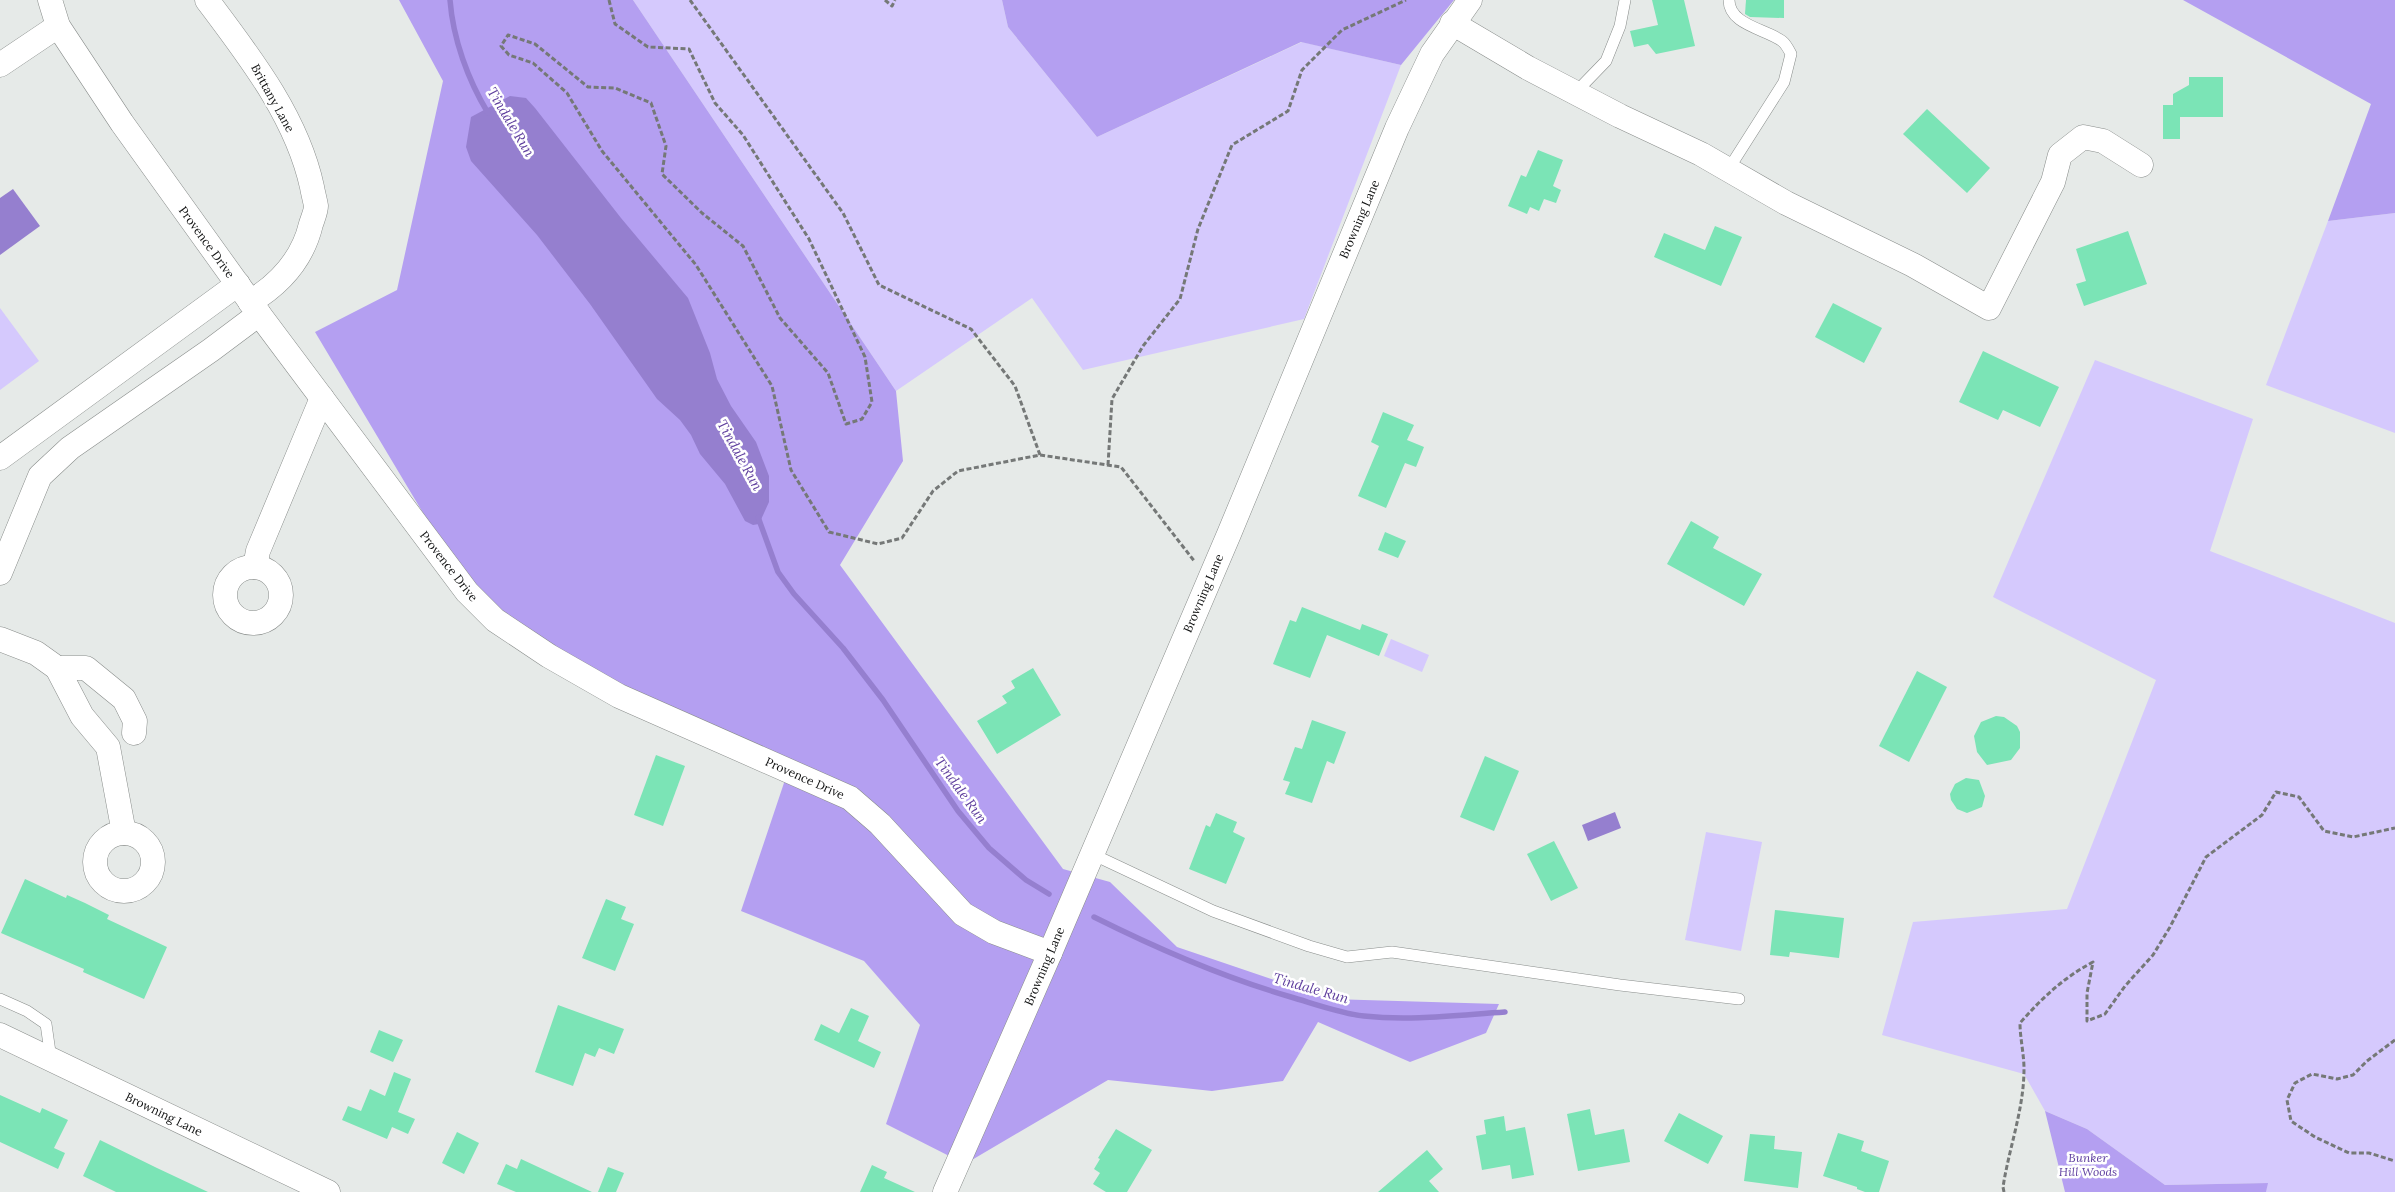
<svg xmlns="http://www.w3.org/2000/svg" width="2395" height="1192" font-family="Lora,serif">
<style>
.green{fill:#d5c9fd}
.forest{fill:#b49ff1}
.water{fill:#957fcf}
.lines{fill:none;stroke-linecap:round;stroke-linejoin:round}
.stream{stroke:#957fcf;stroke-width:5.5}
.building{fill:#7be4b6}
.service-casing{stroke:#898d8b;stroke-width:12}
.minor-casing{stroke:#898d8b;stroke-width:25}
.path{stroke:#757877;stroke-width:3;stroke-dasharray:5 2.5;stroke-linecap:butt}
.service{stroke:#fff;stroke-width:11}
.minor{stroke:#fff;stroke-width:24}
.labels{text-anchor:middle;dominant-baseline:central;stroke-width:5;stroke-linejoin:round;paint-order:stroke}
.street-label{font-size:12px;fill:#0e0f0f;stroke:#fff}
.park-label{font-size:12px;font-style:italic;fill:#6040a0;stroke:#fff}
.water-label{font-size:14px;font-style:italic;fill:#5e3e9d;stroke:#fff}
</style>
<rect width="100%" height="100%" fill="#e6eae8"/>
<g class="green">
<path d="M633 0H1002L1008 27 1097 137 1302 42 1401 65 1304 319 1083 370 1032 298 896 391Z"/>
<path d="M2395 213V433L2266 385 2328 221Z"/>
<path d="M0 308 39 361 0 390Z"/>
<path d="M2095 360 2253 419 2210 551 2395 623V1192H2266L2267 1183 2165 1185 2087 1129 2045 1111 2024 1074 1882 1035 1913 922 2067 909 2156 680 1993 597Z"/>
<path d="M1391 639 1429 655 1422 672 1384 656Z"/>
<path d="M1706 832 1762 842 1741 951 1685 940Z"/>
</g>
<g class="forest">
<path d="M399 0H633L896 391 903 461 840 565 1063 869 1110 882 1177 947 1330 999 1499 1004 1486 1033 1410 1062 1318 1022 1283 1081 1212 1091 1108 1080 965 1164 886 1124 920 1025 864 961 741 911 789 768 484 615 315 332 397 290 443 81Z"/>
<path d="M1002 0H1454L1401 65 1301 42 1097 137 1008 27Z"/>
<path d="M2183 0H2395V213L2328 221 2371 104Z"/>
<path d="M2045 1111 2087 1129 2165 1185 2268 1183 2266 1192H2065Z"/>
</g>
<g class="water">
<path d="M510 96 526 98 535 108 621 218 688 298 710 353 717 379 731 406 756 442 769 476V502L759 524 753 525 745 521 725 484 700 454 691 435 680 420 657 399 590 304 537 235 471 161 466 147 471 117Z"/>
<path d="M13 189 40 226 0 255V198Z"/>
<path d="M1615 812 1621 828 1588 841 1582 825Z"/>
</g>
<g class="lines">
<g class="stream">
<path d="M450 0C453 39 468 80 488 113"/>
<path d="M758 517 778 572 794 594 843 648 883 700 958 811 989 848 1026 880 1049 894"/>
<path d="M1094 917C1158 949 1222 977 1291 997 1315 1004 1339 1013 1364 1016 1411 1021 1458 1015 1505 1012"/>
</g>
</g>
<g class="building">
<path d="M1652 0H1684L1695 46 1656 54 1648 44 1634 47 1630 31 1658 25Z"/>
<path d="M1746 0H1784V18L1750 17 1745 14Z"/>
<path d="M2189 77H2223V117H2180V139H2163V105H2173V94L2189 85Z"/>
<path d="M1927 109 1990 168 1967 193 1903 134Z"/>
<path d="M1538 150 1563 160 1553 186 1561 190 1556 203 1544 199 1539 211 1530 207 1527 214 1508 206 1521 175 1526 177Z"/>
<path d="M1715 226 1742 237 1721 286 1654 257 1664 233 1705 250Z"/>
<path d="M2128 231 2147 284 2084 306 2076 284 2086 281 2076 249Z"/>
<path d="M1833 303 1882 328 1864 363 1815 337Z"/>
<path d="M1983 351 2059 387 2040 427 2003 410 1998 420 1959 402Z"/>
<path d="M1383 412 1414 425 1407 440 1424 447 1416 467 1405 463 1386 508 1358 496 1379 446 1371 442Z"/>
<path d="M1691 521 1719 537 1713 548 1762 574 1744 606 1667 564Z"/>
<path d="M1385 532 1406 541 1398 558 1378 550Z"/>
<path d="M1302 607 1360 630 1362 624 1388 634 1379 656 1327 635 1310 678 1273 664 1290 620 1296 622Z"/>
<path d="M1033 668 1061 715 997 754 977 721 1007 703 1002 696 1015 688 1011 681Z"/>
<path d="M1917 671 1947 687 1909 762 1879 746Z"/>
<path d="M1996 716 2004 717 2017 726 2020 732V748L2011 760 1987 765 1977 752 1974 736 1981 722Z"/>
<path d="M1312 720 1346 732 1334 764 1327 761 1312 803 1285 794 1290 782 1283 780 1295 747 1302 749Z"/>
<path d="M656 755 685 766 663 826 634 815Z"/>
<path d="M1485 756 1519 771 1494 831 1460 817Z"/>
<path d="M1966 778 1979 780 1985 796 1982 807 1967 813 1957 809 1951 800 1950 794 1955 784Z"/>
<path d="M1216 813 1237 822 1233 832 1245 838 1226 884 1189 869 1206 825 1210 827Z"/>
<path d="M1554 841 1578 888 1551 901 1527 854Z"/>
<path d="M25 879 66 898 67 895 85 903 109 915 107 919 167 947 144 999 83 972 84 969 1 933Z"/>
<path d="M606 899 626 907 621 919 634 924 615 971 582 958Z"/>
<path d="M1775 910 1844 918 1839 958 1790 952 1789 957 1770 955Z"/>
<path d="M558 1005 624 1029 614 1054 599 1048 595 1057 585 1053 573 1086 535 1072Z"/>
<path d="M851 1008 869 1016 858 1041 881 1052 874 1068 814 1040 821 1024 839 1033Z"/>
<path d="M379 1030 403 1040 393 1062 370 1052Z"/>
<path d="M394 1072 411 1079 398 1112 415 1119 408 1134 392 1127 387 1139 342 1120 348 1106 361 1111 370 1089 385 1096Z"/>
<path d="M0 1095 40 1113 42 1108 68 1120 54 1148 65 1153 58 1169 0 1142Z"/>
<path d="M1590 1109 1595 1135 1624 1129 1630 1162 1578 1171 1567 1114Z"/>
<path d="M1679 1113 1723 1136 1708 1164 1664 1141Z"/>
<path d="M1504 1116 1506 1131 1525 1127 1534 1175 1512 1179 1510 1165 1482 1170 1476 1136 1486 1134 1484 1120Z"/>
<path d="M1116 1129 1152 1150 1127 1192H1106L1093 1184 1100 1173 1094 1169 1100 1159 1098 1158Z"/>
<path d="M457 1132 479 1143 464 1174 442 1163Z"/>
<path d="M1838 1133 1864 1141 1861 1151 1889 1161 1879 1192H1865L1857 1189V1187L1823 1176Z"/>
<path d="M1750 1134 1775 1136 1774 1149 1802 1152 1798 1188 1744 1181Z"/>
<path d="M100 1140 157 1168 208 1192H116L83 1176Z"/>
<path d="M1427 1150 1443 1169 1429 1181 1439 1192H1378Z"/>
<path d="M521 1159 592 1192H516L497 1184 506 1164 517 1169Z"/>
<path d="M872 1165 887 1172 884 1178 915 1192H860Z"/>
<path d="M608 1167 624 1173 616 1192H598Z"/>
</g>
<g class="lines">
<defs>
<g id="service">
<path d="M1575 93 1606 61 1620 26 1625 0"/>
<path d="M1728 170 1784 82 1791 54C1789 50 1786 44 1782 41 1766 29 1729 25 1729 0"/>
<path d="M1092 854 1213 911 1309 946 1347 957 1392 952 1620 985 1739 999"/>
<path d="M0 999 27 1011 46 1024 51 1059"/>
</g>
<g id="minor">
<path d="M50 0 58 26 122 123 259 314 467 592 495 620 549 656 619 696 850 798 880 824 963 914 994 932 1050 953"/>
<path d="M207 0C249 56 297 117 312 187 313 193 315 200 316 206 316 211 313 218 311 224 303 258 280 284 250 302"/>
<path d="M1452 23 1528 68 1620 116 1701 154 1786 203 1913 265 1989 308 2053 182 2060 155 2083 137 2103 141 2141 165"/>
<path d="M0 65 58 26"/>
<path d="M0 458 238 284"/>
<circle cx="253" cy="595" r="28"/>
<path d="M255 567 258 551 322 398"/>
<path d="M0 573 40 476 70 448 211 350 259 314"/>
<path d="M0 639 36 653 57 668 82 716 108 747 124 833"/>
<path d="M57 668H86L124 699 135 721 134 733"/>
<circle cx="124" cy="862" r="29"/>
<path d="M0 1035 328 1192"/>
<path d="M945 1192 1050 953 1229 534 1397 128 1432 54 1470 0"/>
</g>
</defs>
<use href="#service" class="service-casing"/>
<use href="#minor" class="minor-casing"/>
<g class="path">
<path d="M609 0 615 24 648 47 689 49 715 103 743 135 809 239 865 357 872 402 862 419 846 424 828 373 780 318 743 246 702 213 662 174 666 146 651 103 615 88 588 87 535 44 508 35 501 46 509 55 533 63 567 93 602 151 696 265 772 386 791 470 829 532 878 544 902 538 933 491 958 471 1040 455 1121 467 1195 562"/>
<path d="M690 0 843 213 879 285 971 329 1015 386 1040 455"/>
<path d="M885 0 892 6 895 0"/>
<path d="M1108 465 1112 399 1143 346 1180 299 1198 229 1232 145 1288 111 1302 70 1342 30 1406 0"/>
<path d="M2395 1040 2367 1061 2353 1075 2337 1079 2312 1074 2295 1083 2287 1100 2291 1121 2315 1137 2349 1153H2369L2395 1161"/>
<path d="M2004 1192 2003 1187C2009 1148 2024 1109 2024 1069 2024 1054 2020 1038 2020 1023 2042 998 2063 978 2093 962L2087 993V1021L2105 1014 2125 986 2153 955 2170 927 2206 857 2262 815 2276 792 2299 797 2324 831 2353 837 2395 828"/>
</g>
<use href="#service" class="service"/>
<use href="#minor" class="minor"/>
</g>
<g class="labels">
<g class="street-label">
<text transform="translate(273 98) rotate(61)">Brittany Lane</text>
<text transform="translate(1359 219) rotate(-67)">Browning Lane</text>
<text transform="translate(207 242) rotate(54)">Provence Drive</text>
<text transform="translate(449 566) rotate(52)">Provence Drive</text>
<text transform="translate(1203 593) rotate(-67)">Browning Lane</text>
<text transform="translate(805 778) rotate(24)">Provence Drive</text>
<text transform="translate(1044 966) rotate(-67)">Browning Lane</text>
<text transform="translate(164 1114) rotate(26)">Browning Lane</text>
</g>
<g class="park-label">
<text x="2088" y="1157">Bunker<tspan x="2088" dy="14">Hill Woods</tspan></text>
</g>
<g class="water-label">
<text transform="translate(511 122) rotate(59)">Tindale Run</text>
<text transform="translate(740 455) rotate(61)">Tindale Run</text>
<text transform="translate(961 790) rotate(54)">Tindale Run</text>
<text transform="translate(1311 988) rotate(16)">Tindale Run</text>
</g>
</g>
</svg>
